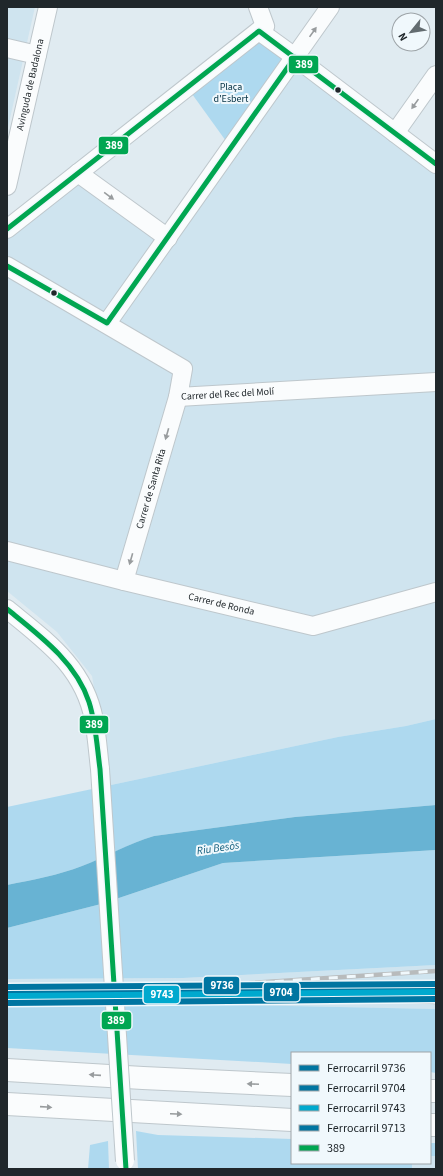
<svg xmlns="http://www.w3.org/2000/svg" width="443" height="1176" font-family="'Source Sans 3',sans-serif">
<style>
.built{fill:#cfe4ef}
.green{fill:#aed9ef}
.water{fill:#68b3d3}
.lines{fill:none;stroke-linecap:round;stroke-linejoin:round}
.minor-casing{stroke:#bec7cc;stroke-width:20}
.highway-casing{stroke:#bec7cc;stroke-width:24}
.minor{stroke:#fafcfd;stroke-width:18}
.highway{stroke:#fafcfd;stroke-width:22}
.rail-casing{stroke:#b8bbbc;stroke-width:4.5}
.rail{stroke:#f0f8fc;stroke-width:3;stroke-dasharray:9;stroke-linecap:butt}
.minor-bridge-casing{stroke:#bec7cc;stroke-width:20;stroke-linecap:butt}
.minor-bridge{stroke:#fafcfd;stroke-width:18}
.bus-1-casing{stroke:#f0f8fc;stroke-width:8}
.bus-1{stroke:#00a651;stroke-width:5}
.rail-1-casing{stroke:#f0f8fc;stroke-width:9}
.rail-2-casing{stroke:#f0f8fc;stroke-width:9}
.rail-3-casing{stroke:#f0f8fc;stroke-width:9}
.rail-4-casing{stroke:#f0f8fc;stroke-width:9}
.rail-1{stroke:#0075a1;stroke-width:6}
.rail-2{stroke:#0075a1;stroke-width:6}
.rail-3{stroke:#00a9ce;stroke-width:6}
.rail-4{stroke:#0075a1;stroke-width:6}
.oneway{fill:#989c9e}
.bus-dot{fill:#20272b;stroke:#f0f8fc;stroke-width:1.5}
.labels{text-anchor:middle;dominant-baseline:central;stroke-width:4;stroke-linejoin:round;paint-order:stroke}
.street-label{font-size:10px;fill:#20272b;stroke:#f0f8fc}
.park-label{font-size:10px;fill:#023042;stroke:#f0f8fc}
.water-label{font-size:11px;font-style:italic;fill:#105d7c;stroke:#f0f8fc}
.line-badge{stroke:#f0f8fc;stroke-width:1.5}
.badge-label{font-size:11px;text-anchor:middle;font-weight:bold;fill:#fff}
</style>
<rect width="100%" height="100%" fill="#e0ebf1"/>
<g class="built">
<path d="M7 7H35L7 132Z"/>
<path d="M295 67 436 171V719L406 726 338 737 111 785 92 676 57 632 7 591V235L75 184H83L172 245Z"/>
<path d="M436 965V1009L153 1003 7 1002V979L183 978Z"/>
<path d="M430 1156H436V1169H412V1163H430Z"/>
</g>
<g class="green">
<path d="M254 35 291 54 231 148 187 87Z"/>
<path d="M436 719V805L295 817 154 836C129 843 107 857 82 866 59 875 32 880 7 885V807L338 737 406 726Z"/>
<path d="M436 850V965L183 978 7 979V928L101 904 223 863Z"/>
<path d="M7 1002 153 1003 436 1009V1073L430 1072V1053H292V1064L7 1048Z"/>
<path d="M136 1131 158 1135 292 1139V1163H412V1169H138Z"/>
<path d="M108 1141 109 1169H88L90 1145Z"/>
<rect x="430" y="1143" width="6" height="13"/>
</g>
<path class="water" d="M436 805V850L223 863 101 904 7 928V885C32 880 59 875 82 866 106 857 129 843 154 836L295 817Z"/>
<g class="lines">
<defs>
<g id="minor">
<path d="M259 31 295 57 436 164"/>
<path d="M7 48 37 55"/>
<path d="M395 133 436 75"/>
<path d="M78 173 168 238"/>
<path id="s1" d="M7 186 48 7"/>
<path d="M7 229 265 26 258 7"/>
<path id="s2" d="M7 266 183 369 178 397 436 382"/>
<path d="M107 323 330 7"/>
<path id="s3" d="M7 551 124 581 313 626 436 592"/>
<path id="s4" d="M124 581 178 397"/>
<path d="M7 609C46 641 84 667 94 720 97 736 98 752 100 769"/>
</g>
<g id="highway">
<path d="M7 1070 143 1078 292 1085"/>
<path d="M430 1091H436"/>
<path d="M7 1104 292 1120"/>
<path d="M430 1125H436"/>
</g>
</defs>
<use href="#minor" class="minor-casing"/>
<use href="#highway" class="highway-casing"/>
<use href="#minor" class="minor"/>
<use href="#highway" class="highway"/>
<defs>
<g id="rail">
<path d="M221 985 436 971"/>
<path d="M218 994 436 1002"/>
</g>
</defs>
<use href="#rail" class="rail-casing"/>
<use href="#rail" class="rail"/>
<defs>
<path id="minor-bridge" d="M100 769 125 1161"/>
</defs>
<use href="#minor-bridge" class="minor-bridge-casing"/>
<use href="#minor-bridge" class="minor-bridge"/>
<defs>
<g id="bus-1">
<path d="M7 229 259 31 436 164"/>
<path d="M7 266 107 323 295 57"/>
<path d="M7 609C39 635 76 662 89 702 96 724 97 747 100 769L126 1169"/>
</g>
</defs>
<use href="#bus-1" class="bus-1-casing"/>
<use href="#bus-1" class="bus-1"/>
<defs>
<path id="rail-1" d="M7 987 436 984"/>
<path id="rail-2" d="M7 994 436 991"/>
<path id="rail-3" d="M7 996 436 992"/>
<path id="rail-4" d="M7 1003 436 999"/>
</defs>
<use href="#rail-1" class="rail-1-casing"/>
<use href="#rail-2" class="rail-2-casing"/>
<use href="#rail-3" class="rail-3-casing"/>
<use href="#rail-4" class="rail-4-casing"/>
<use href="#rail-1" class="rail-1"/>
<use href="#rail-2" class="rail-2"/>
<use href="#rail-3" class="rail-3"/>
<use href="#rail-4" class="rail-4"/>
</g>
<defs><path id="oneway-solid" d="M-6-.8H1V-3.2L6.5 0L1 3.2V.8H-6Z"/></defs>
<g class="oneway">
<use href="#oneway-solid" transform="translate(313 32) rotate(-55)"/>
<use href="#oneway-solid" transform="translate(415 104) rotate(125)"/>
<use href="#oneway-solid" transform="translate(109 196) rotate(36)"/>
<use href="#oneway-solid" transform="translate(167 434) rotate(106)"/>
<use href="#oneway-solid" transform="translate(131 559) rotate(106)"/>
<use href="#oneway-solid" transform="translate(95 1075) rotate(-176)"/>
<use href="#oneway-solid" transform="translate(253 1084) rotate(-177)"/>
<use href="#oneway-solid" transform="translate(46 1107) rotate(4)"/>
<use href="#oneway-solid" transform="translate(176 1114) rotate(3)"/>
</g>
<g class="bus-dot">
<circle cx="338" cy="90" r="3.5"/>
<circle cx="54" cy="293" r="3.5"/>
</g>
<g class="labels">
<g class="street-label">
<text stroke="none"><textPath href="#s1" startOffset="104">Avinguda de Badalona</textPath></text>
<text stroke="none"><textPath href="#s2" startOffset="282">Carrer del Rec del Molí</textPath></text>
<text stroke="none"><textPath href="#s4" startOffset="96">Carrer de Santa Rita</textPath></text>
<text stroke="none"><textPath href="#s3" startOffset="221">Carrer de Ronda</textPath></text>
</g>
<g class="park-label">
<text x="231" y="87">Plaça<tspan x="231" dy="12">d'Esbert</tspan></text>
</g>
<g class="water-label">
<text transform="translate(218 848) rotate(-8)">Riu Besòs</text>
</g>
</g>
<g class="line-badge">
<rect x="288" y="55" width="31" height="19" rx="4" fill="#00a651"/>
<rect x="98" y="136" width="31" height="19" rx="4" fill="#00a651"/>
<rect x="79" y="715" width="30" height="19" rx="4" fill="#00a651"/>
<rect x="203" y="976" width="37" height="19" rx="4" fill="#0075a1"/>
<rect x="263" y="982" width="37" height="20" rx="4" fill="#0075a1"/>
<rect x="143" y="985" width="37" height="19" rx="4" fill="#00a9ce"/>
<rect x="101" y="1011" width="31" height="19" rx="4" fill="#00a651"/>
</g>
<g class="badge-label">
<text x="304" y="68">389</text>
<text x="114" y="149">389</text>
<text x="94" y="728">389</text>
<text x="222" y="989">9736</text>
<text x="281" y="996">9704</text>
<text x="162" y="998">9743</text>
<text x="116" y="1024">389</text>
</g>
<rect width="443" height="1176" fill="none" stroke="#20272b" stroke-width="16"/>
<rect x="291" y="1052" width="140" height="112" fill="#f0f8fc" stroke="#9da4a8"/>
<rect x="299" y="1065" width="20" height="6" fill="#0075a1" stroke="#9da4a8"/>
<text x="327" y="1072" font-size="12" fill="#20272b">Ferrocarril 9736</text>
<rect x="299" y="1085" width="20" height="6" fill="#0075a1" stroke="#9da4a8"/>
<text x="327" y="1092" font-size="12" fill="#20272b">Ferrocarril 9704</text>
<rect x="299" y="1105" width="20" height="6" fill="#00a9ce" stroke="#9da4a8"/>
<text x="327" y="1112" font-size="12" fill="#20272b">Ferrocarril 9743</text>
<rect x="299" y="1125" width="20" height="6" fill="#0075a1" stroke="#9da4a8"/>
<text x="327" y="1132" font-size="12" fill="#20272b">Ferrocarril 9713</text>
<rect x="299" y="1145" width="20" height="6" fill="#00a651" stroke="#9da4a8"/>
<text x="327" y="1152" font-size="12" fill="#20272b">389</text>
<g transform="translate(411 32) rotate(240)"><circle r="19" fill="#f0f8fc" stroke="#9da4a8"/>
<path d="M0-3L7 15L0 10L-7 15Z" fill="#636c70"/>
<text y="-6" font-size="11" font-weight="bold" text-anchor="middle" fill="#20272b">N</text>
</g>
</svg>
